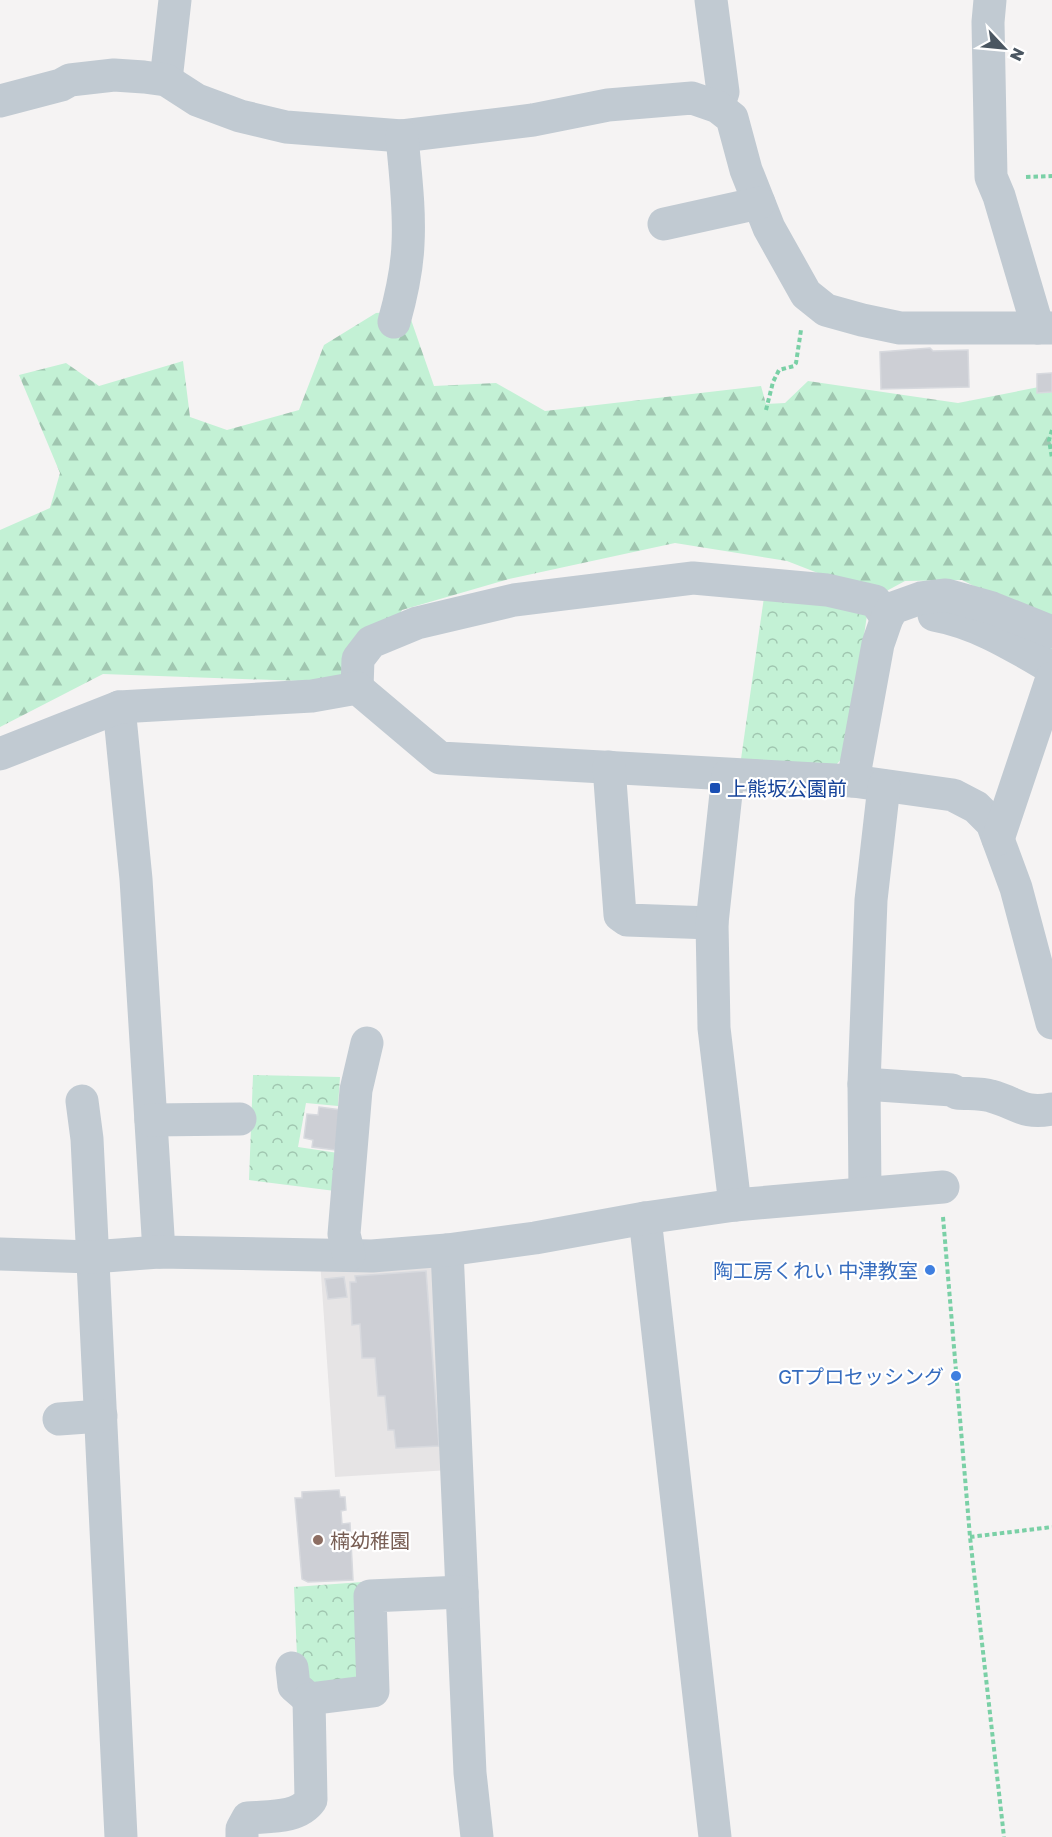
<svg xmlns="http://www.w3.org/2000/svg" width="1052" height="1837" font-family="'Golos Text','Noto Sans JP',sans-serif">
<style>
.education{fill:#e6e4e5}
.forest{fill:url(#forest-firs)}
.park{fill:url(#park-crowns)}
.building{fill:#cdcfd5;stroke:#d7d9de;stroke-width:1.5}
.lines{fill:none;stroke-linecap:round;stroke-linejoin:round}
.path{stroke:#7ad0a6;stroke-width:4;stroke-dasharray:4.5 3;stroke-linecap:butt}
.minor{stroke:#c1cad2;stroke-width:33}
.transit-dot{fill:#1a4fb4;stroke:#fff;stroke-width:2}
.shop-dot{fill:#3f7fe0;stroke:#fff;stroke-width:2}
.education-dot{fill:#8d6e63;stroke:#fff;stroke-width:2}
.labels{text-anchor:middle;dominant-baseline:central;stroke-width:4.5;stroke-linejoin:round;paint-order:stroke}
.transit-label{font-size:20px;fill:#164399;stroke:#fff;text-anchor:start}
.shop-label{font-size:20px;fill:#366cbe;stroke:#fff;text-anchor:end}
.education-label{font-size:20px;fill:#785e54;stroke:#fff;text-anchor:start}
</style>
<defs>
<pattern id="forest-firs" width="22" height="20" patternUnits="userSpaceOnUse" patternTransform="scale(1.5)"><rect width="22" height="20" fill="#c3f1d5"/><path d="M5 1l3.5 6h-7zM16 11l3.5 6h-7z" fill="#a0c6b0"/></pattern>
<pattern id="park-crowns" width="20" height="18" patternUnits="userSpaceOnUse" patternTransform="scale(1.5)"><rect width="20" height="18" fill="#c3f1d5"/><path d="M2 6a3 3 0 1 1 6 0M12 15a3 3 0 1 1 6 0" fill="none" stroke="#a0c6b0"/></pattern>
</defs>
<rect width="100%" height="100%" fill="#f5f3f3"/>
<path class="education" d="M432 1258 450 1470 335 1477 320 1260Z"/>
<path class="forest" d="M408 311 434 386 496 383 545 411 761 386 766 404 785 403 808 381 958 403 1049 385 1052 393V659L1035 617 962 580 905 581 868 601 859 589 787 561 675 543 509 579 402 610 357 683 103 674 0 727V530L50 508 60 473 19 375 66 363 99 386 183 361 190 417 227 430 299 410 324 345 376 313Z"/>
<g class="park">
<path d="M765 590 867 615 847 753 835 766 741 759Z"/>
<path d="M253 1075 340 1077 338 1106 306 1103 298 1147 338 1153 335 1191 249 1180Z"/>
<path d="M362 1582 370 1671 362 1686 315 1692 298 1679 294 1587Z"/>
</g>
<g class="building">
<path d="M930 348 933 351 968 350 969 387 881 389 880 352Z"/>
<path d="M1052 373V392L1037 393V374Z"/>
<path d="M319 1107 341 1110 335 1150 312 1147 313 1140 304 1138 307 1114 318 1115Z"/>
<path d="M426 1271 439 1446 396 1448 394 1430H388L385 1396H378L375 1358H362L360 1324 352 1325 350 1282H356L355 1276Z"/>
<path d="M344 1277 347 1297 328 1299 325 1279Z"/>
<path d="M339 1490 340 1497H345L346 1510 341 1511 342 1524 350 1523 353 1580 308 1582 302 1579 295 1498H302V1492Z"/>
</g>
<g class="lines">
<g class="path">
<path d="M1026 177 1052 176"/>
<path d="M766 410 773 382 779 370 794 366 796 363 801 330"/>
<path d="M1052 430 1049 440 1052 458"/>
<path d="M943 1217 970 1537 1004 1837"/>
<path d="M970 1537 1052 1527"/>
</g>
<g class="minor">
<path d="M711 0 723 92 718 107"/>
<path d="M990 0 988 22 991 177 999 196 1038 328"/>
<path d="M166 80 175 0"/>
<path d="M0 101 61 85 70 80 114 75 144 77 166 80 197 100 240 116 286 127 402 136 533 120 608 105 692 98 718 107 732 118 746 170 769 228 806 294 826 310 862 320 900 328H1052"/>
<path d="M664 224 759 203"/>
<path d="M394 322C401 297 407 271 408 244 410 208 405 172 402 136"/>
<path d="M934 615C978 623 1014 646 1052 668"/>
<path d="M357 688 358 659 371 642 417 623 514 600 693 578 827 590 875 601 887 618"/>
<path d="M119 707 136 879 159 1252"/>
<path d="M0 754 119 707 312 696 357 688 440 758 853 781 953 795 976 807 992 823 1016 888 1052 1023"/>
<path d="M609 767 620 915 627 920 712 923"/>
<path d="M728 775 712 923 714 1028 735 1205"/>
<path d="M853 781 878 644 887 618 893 608 921 598 946 595 992 608 1052 632"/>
<path d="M998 839 1052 678"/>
<path d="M864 1084 952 1090 957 1093C968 1094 981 1093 991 1096 1017 1103 1023 1115 1052 1109"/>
<path d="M82 1101 87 1139 121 1837"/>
<path d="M151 1120 240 1119"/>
<path d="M865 1193 864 1084 871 900 884 786"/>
<path d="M645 1218 715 1837"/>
<path d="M447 1250 470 1773 477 1837"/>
<path d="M0 1254 92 1257 159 1252 372 1256 447 1250 535 1238 645 1218 735 1205 943 1187"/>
<path d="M349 1255 344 1234 356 1090 367 1043"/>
<path d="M59 1419 101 1416"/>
<path d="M292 1668 294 1686 309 1699"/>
<path d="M242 1837V1829L248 1818C268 1816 298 1819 311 1800L309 1699 373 1691 370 1596 462 1592"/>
</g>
</g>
<rect class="transit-dot" x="709" y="782" width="12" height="12" rx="3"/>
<g class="shop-dot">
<circle cx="930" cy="1270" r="6"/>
<circle cx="956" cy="1376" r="6"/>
</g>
<circle class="education-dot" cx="318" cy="1540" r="6"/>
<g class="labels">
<g class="transit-label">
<text x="727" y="788">上熊坂公園前</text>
</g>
<g class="shop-label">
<text x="918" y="1270">陶工房くれい 中津教室</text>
<text x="944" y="1376">GTプロセッシング</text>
</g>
<g class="education-label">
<text x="330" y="1540">楠幼稚園</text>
</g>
</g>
<g transform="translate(1004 48) rotate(116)" stroke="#ffffff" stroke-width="4.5" paint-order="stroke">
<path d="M0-4.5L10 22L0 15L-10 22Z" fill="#4a5661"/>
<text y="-9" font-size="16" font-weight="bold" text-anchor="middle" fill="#4a5661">N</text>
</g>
</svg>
